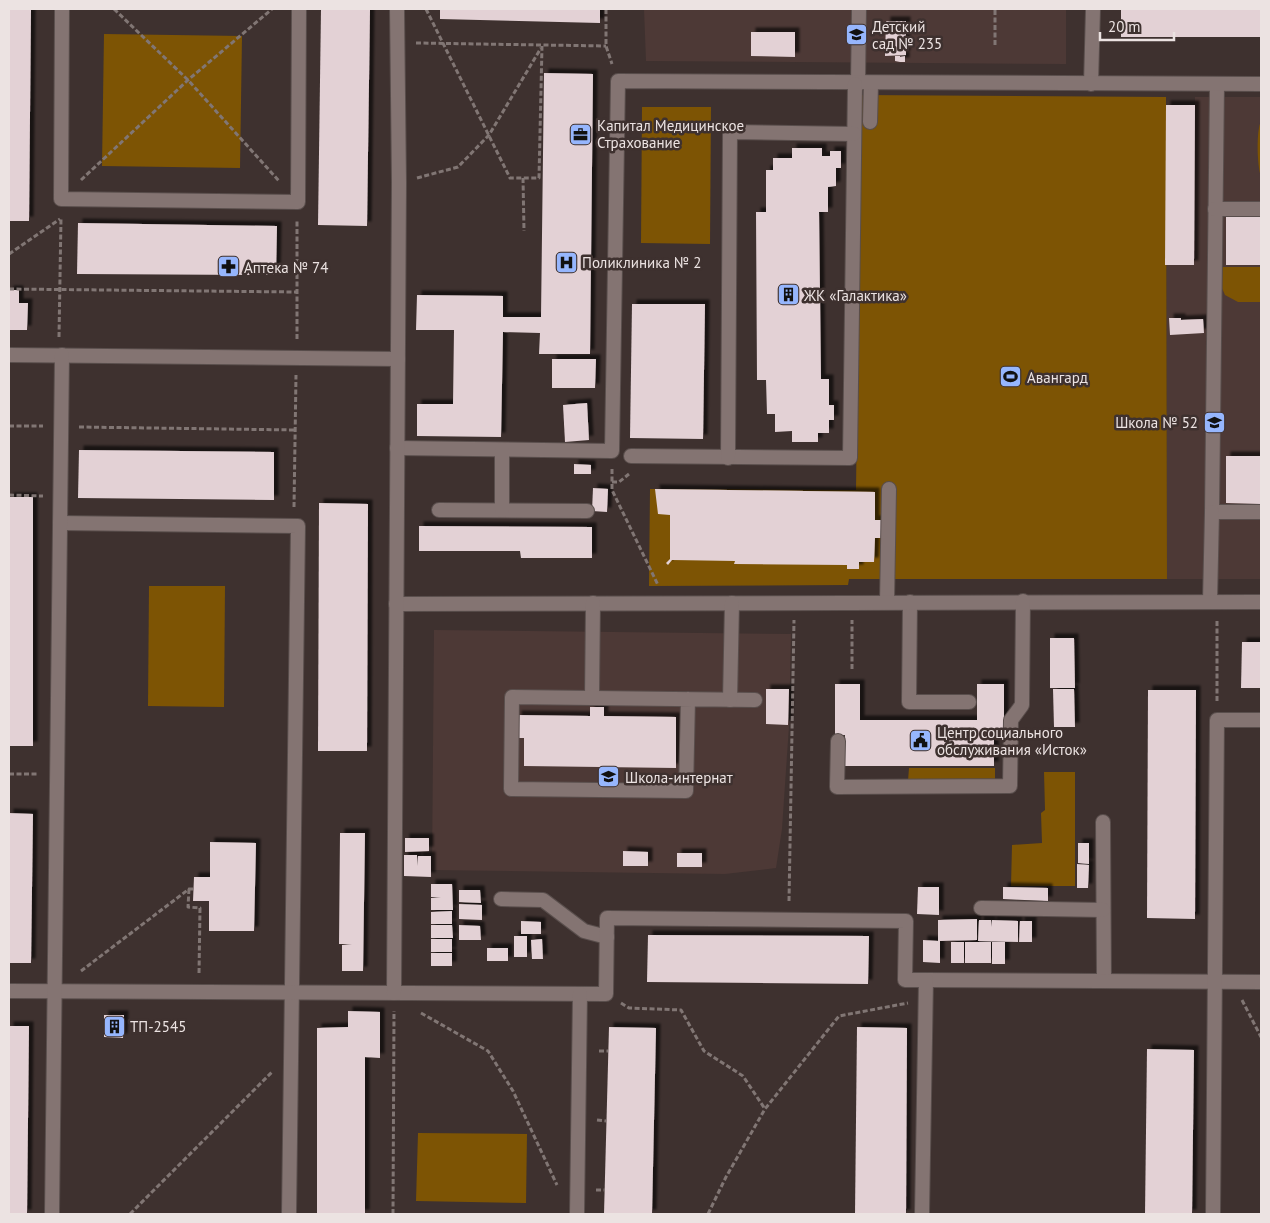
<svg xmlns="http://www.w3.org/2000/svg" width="1270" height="1223" font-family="'PT Sans',sans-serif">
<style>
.built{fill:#4d3936}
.green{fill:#7d5404}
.building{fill:#e3d1d5;filter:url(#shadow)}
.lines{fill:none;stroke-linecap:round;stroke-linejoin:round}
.lane-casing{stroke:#594e4c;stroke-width:16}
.path{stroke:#817674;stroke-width:3;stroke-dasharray:5 2.5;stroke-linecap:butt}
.lane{stroke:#847472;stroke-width:14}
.labels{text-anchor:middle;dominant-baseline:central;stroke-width:5;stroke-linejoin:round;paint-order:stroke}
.poi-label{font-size:15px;fill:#ece3e2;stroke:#3e312f;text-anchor:start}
</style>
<defs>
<filter id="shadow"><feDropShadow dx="4.5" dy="-4.5" stdDeviation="1" flood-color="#0009"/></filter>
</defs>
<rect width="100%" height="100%" fill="#3e312f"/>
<g class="built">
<path d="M644 9H1066V64L646 61Z"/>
<path d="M1195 97H1261V579H1167L1166 105H1195Z"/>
<path d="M434 630 791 634 789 726 782 829 776 868 725 874 432 870Z"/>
</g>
<g class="green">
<path d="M104 34 242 36 240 168 102 166Z"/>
<path d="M861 95 1166 97 1167 579H849L848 585 649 586 650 489 856 490Z"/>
<path d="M642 107H711L710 244 641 243Z"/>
<path d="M1261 121V177C1257 166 1256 131 1261 121Z"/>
<path d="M1221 267H1261V302H1238L1225 295 1221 286Z"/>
<path d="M149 586H225L224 707 148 706Z"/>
<path d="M909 768H995V782L908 781Z"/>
<path d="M1044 772H1075V886H1011L1012 845 1042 843 1041 813 1045 810Z"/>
<path d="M418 1133 527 1134 526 1203 416 1201Z"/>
</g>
<g class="building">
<path d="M9 9H31L29 221H9Z"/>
<path d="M321 9H370L367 226 318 225Z"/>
<path d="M440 9H600V23L440 19Z"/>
<rect x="1121" y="9" width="140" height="28"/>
<path d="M886 21H906V55L885 56Z"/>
<path d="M751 32H795V57L751 56Z"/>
<path d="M895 56H900V62L895 61Z"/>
<path d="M905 56V62H900V57Z"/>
<path d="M544 73 593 74 590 354H539L540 333 503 332 501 437 417 436V404H453L454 330H416L417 295 503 296V317H541Z"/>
<path d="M1166 105H1195L1194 265H1165Z"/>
<path d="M792 148H822V156H830V151H841V168H836V186L828 187V212H819L821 379H829V405H834V420H829V433H818V442H792V431L775 432V414H767L766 380H757L756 212H766V170H773V158H792Z"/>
<rect x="1226" y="217" width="35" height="48"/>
<path d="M78 223 277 226 276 275 77 274Z"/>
<path d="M9 290H19V303H28L27 330H9Z"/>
<path d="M632 304H705L703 439 630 438Z"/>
<path d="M1169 318H1181V320L1203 319 1204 333 1170 335Z"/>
<path d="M552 359H596L595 388H552Z"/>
<path d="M587 403 589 440 565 442 563 405Z"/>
<path d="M79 450 274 452V500L78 498Z"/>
<path d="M1226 456H1261V504L1226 503Z"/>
<path d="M574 464 591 465V474H574Z"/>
<path d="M593 488 608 489 607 512 592 511Z"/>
<path d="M655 489 875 492V520H881V538H875L874 562H859V569H847V565L734 564 735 561 672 560 668 565 666 563 670 559V515L658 514Z"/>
<rect x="9" y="497" width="24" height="249"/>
<path d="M319 503 368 504 367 751H318Z"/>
<path d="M419 526 592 527V558H521L520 551H419Z"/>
<path d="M1050 638H1074L1075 688H1050Z"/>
<path d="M1242 642H1261V688H1241Z"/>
<path d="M835 684H860V720H977V684H1004V736H994V766H844L845 735H835Z"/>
<path d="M766 689H789L788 725 766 724Z"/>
<path d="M1053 689H1074L1075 727H1054Z"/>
<path d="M1148 690H1196L1195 919 1147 918Z"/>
<path d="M590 707H604V716L676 717V768L524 766V738H517V715L590 716Z"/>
<path d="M9 813 33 814 31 963H9Z"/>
<path d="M340 833H365L363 971H342V945L352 944H339Z"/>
<path d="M405 838H429V851L405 852Z"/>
<path d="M210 842 256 843 254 931H209V901H193L194 877H210Z"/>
<path d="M1078 843H1089V864L1078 863Z"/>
<path d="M623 851 648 852V866H623Z"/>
<rect x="677" y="853" width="25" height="14"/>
<path d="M404 855H417V866L418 856H431V877L404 876Z"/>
<path d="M1077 864 1089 865 1088 888H1077Z"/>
<path d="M431 884H452L453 910H431V898L441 897H431Z"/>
<path d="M918 887H939V915L917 914Z"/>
<path d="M1003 887 1048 888V901L1003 899Z"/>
<path d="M459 890H480L481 903 459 902Z"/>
<path d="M459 904 482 905V920L459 919Z"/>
<path d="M452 911V924H431V912Z"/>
<path d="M977 919V940L940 941V963L923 962V940L938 941V920Z"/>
<path d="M979 920H991V927L992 920 1018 921V942L978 941Z"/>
<path d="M521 921 541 922V934H521Z"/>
<path d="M1020 921H1032V942H1019Z"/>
<path d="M431 925H452L453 938H431Z"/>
<path d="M459 925 480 926 481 940H459Z"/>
<path d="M648 935 869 936 868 984 647 982Z"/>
<rect x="514" y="936" width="13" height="21"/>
<rect x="431" y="939" width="21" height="13"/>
<path d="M542 939 543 959H532L531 940Z"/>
<rect x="951" y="942" width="13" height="21"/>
<rect x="965" y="942" width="26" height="21"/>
<rect x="992" y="942" width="13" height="22"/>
<rect x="487" y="948" width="21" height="13"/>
<rect x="431" y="953" width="21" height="13"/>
<path d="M348 1011 380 1012V1058L365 1057V1214H317V1028L348 1027Z"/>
<path d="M104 1015H124L123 1038 104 1037Z"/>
<path d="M9 1026H29L27 1214H9Z"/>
<path d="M609 1027 656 1028 652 1214H604Z"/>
<path d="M857 1027 907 1028 906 1214H855Z"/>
<path d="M1147 1049 1194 1050 1192 1214H1145Z"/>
</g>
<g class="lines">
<defs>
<g id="lane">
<path d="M62 9 61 199 298 202 299 9"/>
<path d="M858 84 859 9"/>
<path d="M1091 84 1093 9"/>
<path d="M1217 85 1212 512H1261"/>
<path d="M870 122 871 84"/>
<path d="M1215 209H1261"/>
<path d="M9 355 398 359"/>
<path d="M397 448 612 451 618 81 1261 84"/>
<path d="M631 456 850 458 855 84"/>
<path d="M728 458 730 132 854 134"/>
<path d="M439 510 587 511"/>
<path d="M502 510V450"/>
<path d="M60 523 298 526 289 1214"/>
<path d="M1210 601 1212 512"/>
<path d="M887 602 889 489"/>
<path d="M910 602 909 702H969"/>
<path d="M396 604 1261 602"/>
<path d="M592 698 593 603"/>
<path d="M688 699 686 791 511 789 512 697 755 700"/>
<path d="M730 700 732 603"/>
<path d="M838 741 837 787 1010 786 1011 720 1022 705 1023 601"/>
<path d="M1103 822 1104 981"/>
<path d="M501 899 543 900 584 931 607 937"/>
<path d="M981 908 1103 910"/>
<path d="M926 980 1261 982"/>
<path d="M9 991 606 994 607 918 906 921 905 980H926L922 1214"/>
<path d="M394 993 399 183 397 9"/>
<path d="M52 1214 62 355"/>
<path d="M577 1214 580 994"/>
<path d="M1213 1214 1217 720H1261"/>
</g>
</defs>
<use href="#lane" class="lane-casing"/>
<g class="path">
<path d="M114 9 188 80 279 181"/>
<path d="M426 9 510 178H539L542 46"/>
<path d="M606 9V46L612 64"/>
<path d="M416 43 606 46"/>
<path d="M995 45V9"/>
<path d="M417 178 458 167 489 135 541 48"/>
<path d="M523 178 524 231"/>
<path d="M81 180 188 80 272 9"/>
<path d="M9 254 60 219"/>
<path d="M9 289 297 292"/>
<path d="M59 337 61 218"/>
<path d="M297 339V220"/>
<path d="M9 426H43"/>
<path d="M79 427 296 430"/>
<path d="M612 469V490L658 585"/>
<path d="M612 482H619L629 474"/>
<path d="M9 495 43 496"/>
<path d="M294 507 296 375"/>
<path d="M852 669V620"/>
<path d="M1217 701V620"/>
<path d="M9 774H39"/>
<path d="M189 889 188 907 200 908 199 974"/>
<path d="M789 901 794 620"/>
<path d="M81 971 189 889H193"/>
<path d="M1242 1000 1261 1037"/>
<path d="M621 1003 629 1008 681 1010 704 1051 743 1076 765 1109"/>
<path d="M421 1013 488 1051 513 1091 557 1185"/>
<path d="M599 1051H608"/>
<path d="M597 1120 606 1121"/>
<path d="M596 1190H605"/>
<path d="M130 1214 272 1072"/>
<path d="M393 1214 394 1011"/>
<path d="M708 1214 726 1177 765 1109 839 1016 908 1003"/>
</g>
<use href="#lane" class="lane"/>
</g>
<defs>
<symbol id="school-square" viewBox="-11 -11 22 22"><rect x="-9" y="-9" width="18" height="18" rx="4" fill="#96b6fd" stroke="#3e312f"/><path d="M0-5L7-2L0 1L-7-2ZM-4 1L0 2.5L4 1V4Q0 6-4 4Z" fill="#111"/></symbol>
<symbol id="office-square" viewBox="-11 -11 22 22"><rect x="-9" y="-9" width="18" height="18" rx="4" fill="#96b6fd" stroke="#3e312f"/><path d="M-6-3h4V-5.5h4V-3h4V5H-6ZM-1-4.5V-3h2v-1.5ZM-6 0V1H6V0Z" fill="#111"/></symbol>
<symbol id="hospital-square" viewBox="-11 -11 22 22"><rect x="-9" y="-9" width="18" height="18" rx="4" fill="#96b6fd" stroke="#3e312f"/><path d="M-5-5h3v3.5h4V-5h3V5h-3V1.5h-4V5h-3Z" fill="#111"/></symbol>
<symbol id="pharmacy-square" viewBox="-11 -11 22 22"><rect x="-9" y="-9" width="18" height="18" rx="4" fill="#96b6fd" stroke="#3e312f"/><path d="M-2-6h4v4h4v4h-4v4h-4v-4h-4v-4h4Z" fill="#111"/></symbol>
<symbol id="building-square" viewBox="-11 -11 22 22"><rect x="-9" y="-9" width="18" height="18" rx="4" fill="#96b6fd" stroke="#3e312f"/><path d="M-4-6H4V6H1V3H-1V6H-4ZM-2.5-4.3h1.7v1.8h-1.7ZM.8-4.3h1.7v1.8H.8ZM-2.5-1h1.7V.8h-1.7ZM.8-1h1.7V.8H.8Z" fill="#111"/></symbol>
<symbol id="stadium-square" viewBox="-11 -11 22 22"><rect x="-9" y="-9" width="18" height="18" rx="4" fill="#96b6fd" stroke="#3e312f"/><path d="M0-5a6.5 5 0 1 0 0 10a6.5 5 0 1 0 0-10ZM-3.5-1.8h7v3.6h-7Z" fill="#111"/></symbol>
<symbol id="civic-square" viewBox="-11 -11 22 22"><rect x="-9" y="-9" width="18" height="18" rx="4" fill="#96b6fd" stroke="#3e312f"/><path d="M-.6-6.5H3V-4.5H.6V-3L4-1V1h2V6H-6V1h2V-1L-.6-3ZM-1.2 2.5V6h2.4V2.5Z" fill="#111"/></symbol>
</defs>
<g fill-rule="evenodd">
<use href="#school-square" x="844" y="22" width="25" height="25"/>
<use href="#office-square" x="568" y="122" width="25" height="25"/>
<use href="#hospital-square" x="554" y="250" width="25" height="25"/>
<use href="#pharmacy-square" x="216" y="254" width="25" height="25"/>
<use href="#building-square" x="776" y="282" width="25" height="25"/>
<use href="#stadium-square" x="998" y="364" width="25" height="25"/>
<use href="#school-square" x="1202" y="410" width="25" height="25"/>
<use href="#civic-square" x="908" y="728" width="25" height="25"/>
<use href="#school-square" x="596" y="764" width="25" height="25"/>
<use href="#building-square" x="102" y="1014" width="25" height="25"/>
</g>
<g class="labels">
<g class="poi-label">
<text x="872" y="26">Детский<tspan x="872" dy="17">сад № 235</tspan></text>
<text x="597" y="125">Капитал Медицинское<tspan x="597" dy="17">Страхование</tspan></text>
<text x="582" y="262">Поликлиника № 2</text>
<text x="244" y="267">Аптека № 74</text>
<text x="804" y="295">ЖК «Галактика»</text>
<text x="1027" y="377">Авангард</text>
<text x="1198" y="422" text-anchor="end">Школа № 52</text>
<text x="937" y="732">Центр социального<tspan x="937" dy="17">обслуживания «Исток»</tspan></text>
<text x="625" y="777">Школа-интернат</text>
<text x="130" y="1026">ТП-2545</text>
</g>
</g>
<rect width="1270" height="1223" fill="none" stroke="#ece3e2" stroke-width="20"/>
<path d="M1100 32v8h74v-8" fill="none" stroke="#ece3e2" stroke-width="2.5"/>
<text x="1108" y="32" font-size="15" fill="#ece3e2" stroke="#3e312f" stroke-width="4" paint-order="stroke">20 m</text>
</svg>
